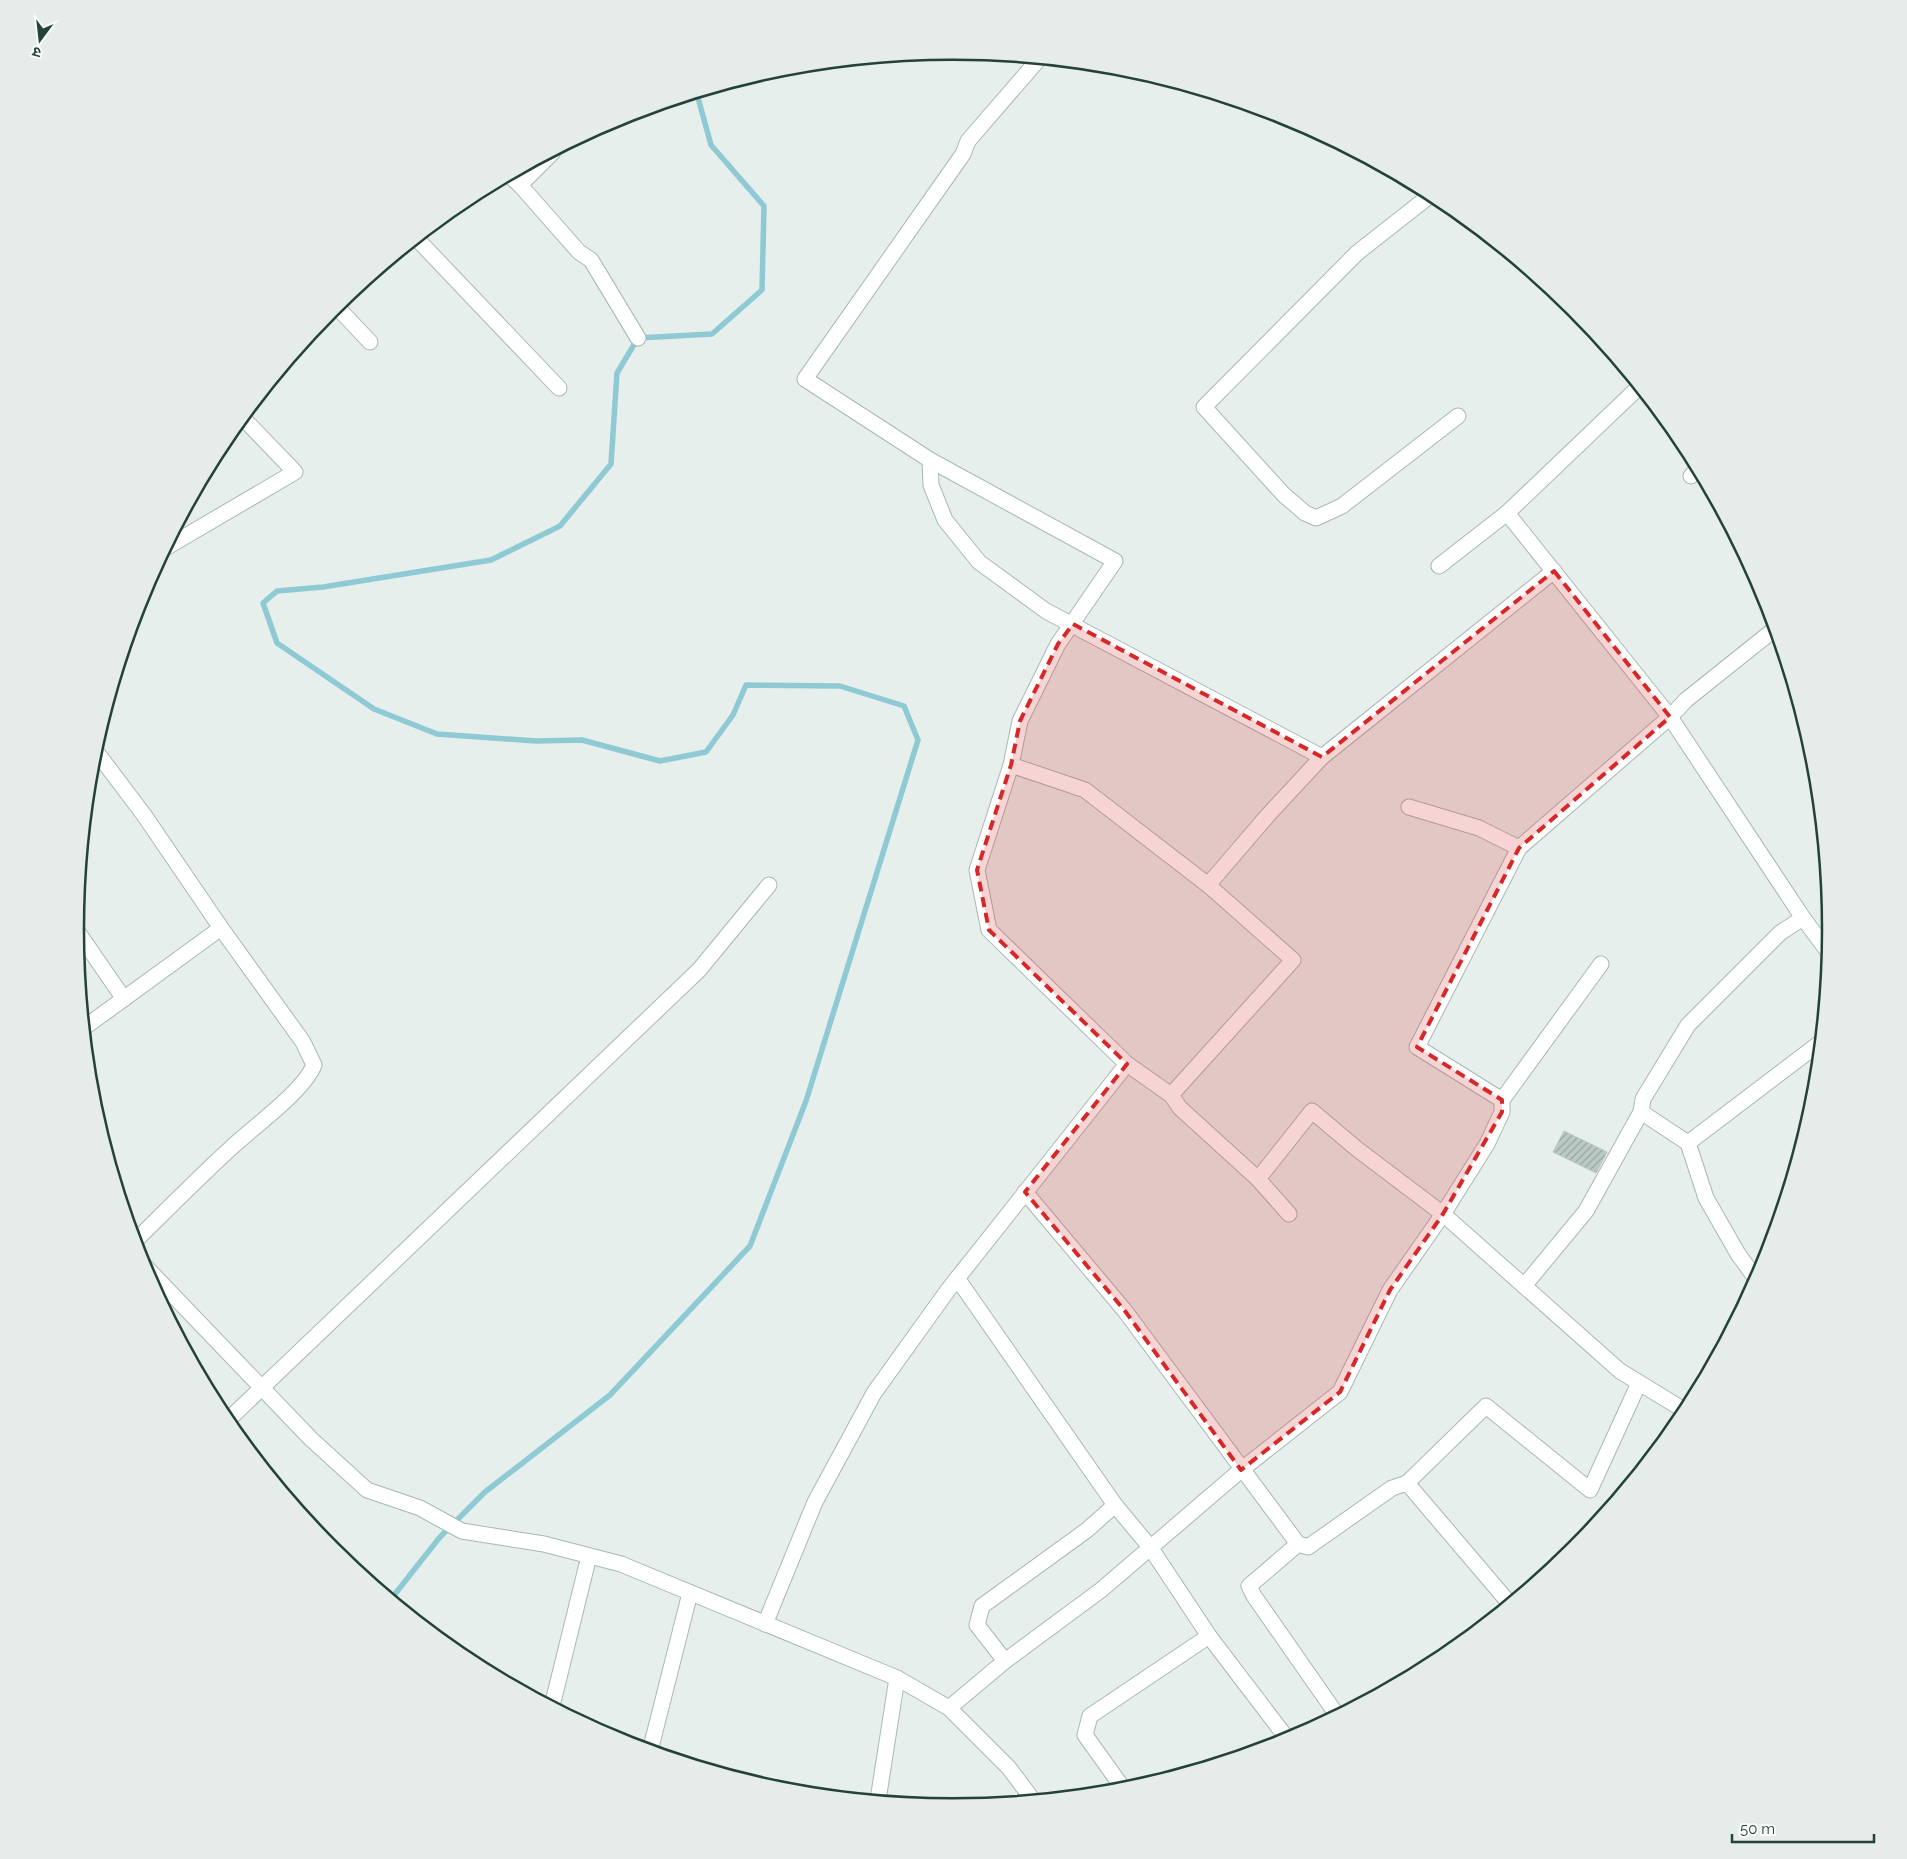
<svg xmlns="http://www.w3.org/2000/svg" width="1907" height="1859" font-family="Raleway,'Noto Sans Devanagari',sans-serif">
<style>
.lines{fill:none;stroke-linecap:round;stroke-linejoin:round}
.stream{stroke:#8ec9d4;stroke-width:5.5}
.building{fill:url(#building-hatch);stroke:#b8c9c2}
.minor-casing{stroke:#a8b8b2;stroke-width:17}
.minor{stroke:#fff;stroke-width:15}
.marked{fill:#d62828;fill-opacity:0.2;stroke:#d62828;stroke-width:4;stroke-dasharray:10 6;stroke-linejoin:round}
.rim{fill:none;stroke:#24423a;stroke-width:2.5}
</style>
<defs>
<pattern id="building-hatch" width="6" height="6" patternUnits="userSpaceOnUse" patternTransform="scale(1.25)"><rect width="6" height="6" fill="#bbcac4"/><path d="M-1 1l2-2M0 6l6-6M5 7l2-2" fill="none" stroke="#98a6a0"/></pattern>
</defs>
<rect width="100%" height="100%" fill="#e6efeb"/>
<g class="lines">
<path class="stream" d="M391 1599 440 1537 485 1492 610 1395 750 1246 806 1101 918 740 904 706 840 686 746 685 733 715 706 752 660 761 582 740 536 741 437 734 374 709 277 643 263 603 277 591 323 587 491 560 560 526 611 464 617 373 638 338 712 334 762 290 764 206 711 145 697 94"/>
</g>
<path class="building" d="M1564 1131 1607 1152 1596 1173 1553 1152Z"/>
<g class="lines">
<defs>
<g id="minor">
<path d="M1038 60 968 141 963 154 805 379 930 460 1115 561 1058 644 1020 721 1011 765 977 870 989 930 1127 1064 1171 1095 1180 1108 1258 1179 1289 1214"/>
<path d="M510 176 520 185 579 252 591 260 638 338"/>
<path d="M520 185 553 152"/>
<path d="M1432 194 1357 253 1204 407 1284 495 1305 513 1316 518 1342 506 1458 416"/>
<path d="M417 239 559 388"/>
<path d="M336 306 370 342"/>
<path d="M930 460 931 485 945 520 979 562 1046 611 1322 757 1269 814 1208 885"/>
<path d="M1691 476 1698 469"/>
<path d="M1507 513 1670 717 1803 918 1829 953"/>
<path d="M167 547 295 472 243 418"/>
<path d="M1439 566 1507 513 1639 387"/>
<path d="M95 750 144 815 221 928 303 1042 314 1065C303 1092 253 1127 231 1148 198 1178 167 1210 135 1241"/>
<path d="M1322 757 1554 571"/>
<path d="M1011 765 1085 790 1208 885 1293 960 1171 1095"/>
<path d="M1409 807 1479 828 1519 848 1417 1047 1502 1100"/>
<path d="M1519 848 1670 717 1686 700 1776 628"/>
<path d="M75 928 124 999"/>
<path d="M85 1027 221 928"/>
<path d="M1641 1112 1688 1143 1706 1198 1738 1254 1757 1280"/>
<path d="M1688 1143 1821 1042"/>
<path d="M1258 1179 1312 1111 1357 1149 1443 1214 1620 1371 1687 1412"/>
<path d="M1025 1192 1125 1311 1298 1544 1308 1547 1392 1488 1407 1483 1486 1406 1590 1490 1639 1383"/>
<path d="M141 1262 311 1439 367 1490 420 1508 462 1531 544 1544 621 1564 897 1678 949 1708 1009 1768 1033 1800"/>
<path d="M957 1278 1115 1505 1150 1547 1209 1636 1289 1741"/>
<path d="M1524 1286 1586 1211 1641 1112 1643 1099 1688 1025 1780 933 1803 918"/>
<path d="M227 1421 699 970 769 885"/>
<path d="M1407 1483 1510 1604"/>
<path d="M1298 1544 1249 1586 1254 1596 1337 1715"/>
<path d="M765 1624 815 1502 874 1393 948 1290 1127 1064"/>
<path d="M1005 1661 977 1625 982 1606 1087 1530 1115 1505"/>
<path d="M552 1706 589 1556"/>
<path d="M949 1708 1005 1661 1101 1590 1241 1470 1340 1392 1390 1290 1443 1214 1487 1144 1502 1112V1100L1601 964"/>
<path d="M650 1751 690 1593"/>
<path d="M1125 1791 1085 1735 1090 1716 1209 1636"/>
<path d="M878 1800 897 1678"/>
</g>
</defs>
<use href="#minor" class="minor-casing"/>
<use href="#minor" class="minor"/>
</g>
<path class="marked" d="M1554 571 1670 717 1519 848 1417 1047 1502 1100V1112L1443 1214 1390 1290 1340 1392 1241 1470 1125 1311 1025 1192 1127 1064 989 930 977 870 1011 765 1020 721 1058 644 1073 624 1322 757Z"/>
<path d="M0 0H1907V1859H0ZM84 929a869 869 0 1 1 1738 0a869 869 0 1 1-1738 0Z" fill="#e6ecea" fill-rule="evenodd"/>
<path class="rim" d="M84 929a869 869 0 1 1 1738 0a869 869 0 1 1-1738 0Z"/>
<g transform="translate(40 40) rotate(195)" stroke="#f7fbf9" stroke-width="4" paint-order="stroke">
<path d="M0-4L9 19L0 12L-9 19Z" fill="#24423a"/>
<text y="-8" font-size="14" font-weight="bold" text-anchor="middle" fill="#24423a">उ</text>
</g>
<path d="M1732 1834v8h142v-8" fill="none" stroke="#24423a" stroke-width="2.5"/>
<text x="1740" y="1834" font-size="15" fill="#24423a" stroke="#f7fbf9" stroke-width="4" paint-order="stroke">50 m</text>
</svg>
